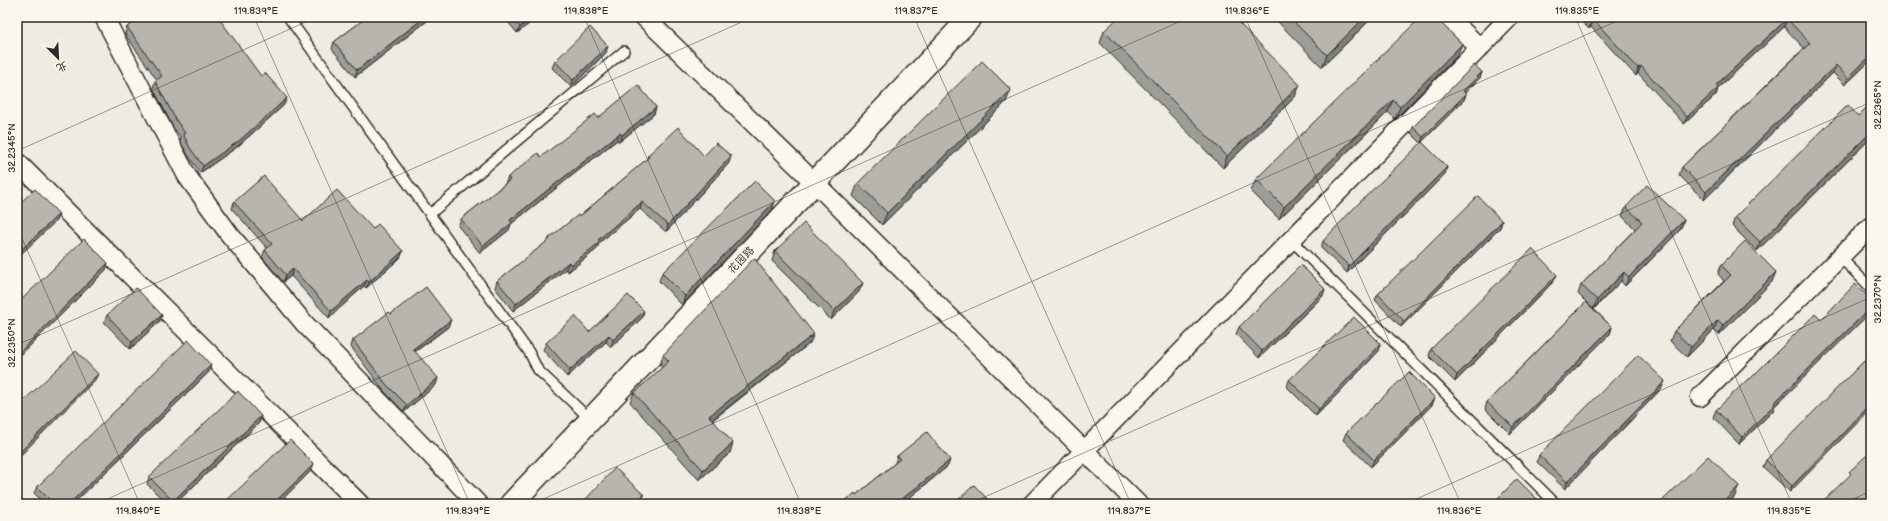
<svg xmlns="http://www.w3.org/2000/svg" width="1888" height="521" font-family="'Balsamiq Sans','LXGW WenKai TC',sans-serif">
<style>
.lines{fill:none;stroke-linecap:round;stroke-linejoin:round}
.service-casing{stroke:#2b2b2b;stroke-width:12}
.minor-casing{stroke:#2b2b2b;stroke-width:21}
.tertiary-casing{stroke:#2b2b2b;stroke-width:25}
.service{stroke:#fbf7ec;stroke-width:9}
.minor{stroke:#fbf7ec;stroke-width:18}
.tertiary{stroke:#fbf7ec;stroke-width:22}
.wall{fill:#9e9c96;stroke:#2b2b2b}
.shaded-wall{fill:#817f7a;stroke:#2b2b2b}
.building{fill:#b8b5ae;stroke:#2b2b2b}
.ticks{fill:none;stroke:#2b2b2b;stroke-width:1;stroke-opacity:0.45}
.labels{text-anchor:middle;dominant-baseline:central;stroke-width:3.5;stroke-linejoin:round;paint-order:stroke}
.street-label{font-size:11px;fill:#2b2b2b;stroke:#fbf7ec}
.neatline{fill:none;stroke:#2b2b2b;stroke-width:1.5}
.ticks-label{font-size:10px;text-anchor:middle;fill:#2b2b2b}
</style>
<rect width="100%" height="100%" fill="#eeebe0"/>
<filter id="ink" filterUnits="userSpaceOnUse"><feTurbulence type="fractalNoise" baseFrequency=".025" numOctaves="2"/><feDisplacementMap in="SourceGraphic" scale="8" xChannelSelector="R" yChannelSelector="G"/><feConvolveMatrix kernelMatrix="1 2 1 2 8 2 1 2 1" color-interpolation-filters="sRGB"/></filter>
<g filter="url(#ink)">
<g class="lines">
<defs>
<g id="service">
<path d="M288 17 529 352 538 370 590 419"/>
<path d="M430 214 624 51"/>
<path d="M1291 240 1553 501"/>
<path d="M1840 257 1871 288"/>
<path d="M17 502 19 504"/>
</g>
<g id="minor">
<path d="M104 17 187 176 230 235 304 323 478 504"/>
<path d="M644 17 815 183 1138 504"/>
<path d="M1448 17 1480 48"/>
<path d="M17 162 360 504"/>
<path d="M1700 397 1871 226"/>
<path d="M1032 504 1510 17"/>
</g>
<path id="tertiary" d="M511 504 971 17"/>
</defs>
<use href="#service" class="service-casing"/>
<use href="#minor" class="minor-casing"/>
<use href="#tertiary" class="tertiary-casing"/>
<use href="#service" class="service"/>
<use href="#minor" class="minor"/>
<use href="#tertiary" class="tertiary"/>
</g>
<g class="wall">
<path d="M367 17H432L355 77 332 49 334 42Z"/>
<path d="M504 17H538L517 33Z"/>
<path d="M1273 17H1373L1322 67Z"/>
<path d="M1577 17H1871V60L1845 85 1833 73 1704 200 1679 175 1682 167 1804 48 1784 27 1718 88 1716 95 1684 124 1638 73 1636 76 1591 27 1589 29Z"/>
<path d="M127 27 261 76 284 105 237 147 200 173 188 155 180 141 181 138 173 127 153 88 155 81 157 80 125 34Z"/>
<path d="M1104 31 1295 97 1223 168 1100 43Z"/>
<path d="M606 53 571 87 552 68 555 61Z"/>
<path d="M1457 56 1395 119 1388 112 1279 219 1251 191 1256 179Z"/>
<path d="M1482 72 1480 78 1465 93 1466 94 1464 100 1421 143 1411 133 1413 127Z"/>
<path d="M1006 102 882 225 853 196 858 183Z"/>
<path d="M1871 103V138L1757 251 1732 226 1735 217 1858 116Z"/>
<path d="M656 107 654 114 619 142 617 140 511 224 509 230 480 253 458 226 461 219 505 184 508 177 541 157 598 118Z"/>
<path d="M648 155 704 156 729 163 666 232 640 209 599 243 597 249 568 272 566 269 513 311 495 288 497 281 548 242 549 238 580 216 647 159Z"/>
<path d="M1447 167 1445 174 1347 273 1321 248 1323 241Z"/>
<path d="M775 201 772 210 682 305 659 281 662 273Z"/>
<path d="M234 202 303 221 373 229 403 251 400 258 366 288 364 286 329 318 291 276 283 282 262 257 265 250 267 248 232 209Z"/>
<path d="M1626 207 1684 220 1680 230 1625 286 1621 281 1594 309 1612 327 1610 334 1510 434 1485 409 1487 402 1586 302 1578 294 1581 285 1635 229 1622 216Z"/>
<path d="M1502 221 1500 228 1401 327 1375 300 1378 294Z"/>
<path d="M775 251 859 292 831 320 772 261Z"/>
<path d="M1721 265 1772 282 1719 335 1714 330 1687 357 1670 341 1674 331 1724 281 1718 274Z"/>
<path d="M1554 281 1455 382 1429 356 1431 349Z"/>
<path d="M1323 296 1259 358 1236 334 1239 327Z"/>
<path d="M391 314 448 327 415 352 436 385 404 412 384 391 351 347 353 340Z"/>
<path d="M107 315H162L159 322 130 349 104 322Z"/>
<path d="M642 318 611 347 606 342 567 377 543 350 546 343Z"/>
<path d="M810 343 713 420 730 453 699 480 630 402 634 393 662 368 660 365 663 355Z"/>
<path d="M1379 351 1316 416 1287 387 1289 380Z"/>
<path d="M211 365 209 372 73 504H45L34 493 37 487Z"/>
<path d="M1870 366 1790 492 1763 467 1766 460Z"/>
<path d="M1662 388 1565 489 1537 462 1539 455Z"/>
<path d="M1435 398 1432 405 1371 467 1343 440 1346 433Z"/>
<path d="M1774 407 1773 411 1739 444 1713 417 1716 410Z"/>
<path d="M261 416 259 423 175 504H167L147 484 149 477Z"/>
<path d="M897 456 948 466 902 504H841L856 495 895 463Z"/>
<path d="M644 495 641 501 639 504H583L585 500Z"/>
</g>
<g class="shaded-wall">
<path d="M425 17H432L355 77 357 70Z"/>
<path d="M532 17H538L517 33 520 27Z"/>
<path d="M1365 17H1373L1322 67 1327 55Z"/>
<path d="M1593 19 1591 27 1589 29 1591 21Z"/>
<path d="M1787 19 1784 27 1718 88 1716 95 1684 124 1687 117 1716 85Z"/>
<path d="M1462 44 1457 56 1395 119 1400 107Z"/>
<path d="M608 46 606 53 571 87 573 80Z"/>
<path d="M1871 55V60L1845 85 1848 78Z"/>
<path d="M1836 65 1833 73 1704 200 1706 192Z"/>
<path d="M1641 66 1638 73 1636 76 1638 68Z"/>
<path d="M1482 72 1480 78 1461 97 1463 91Z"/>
<path d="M1300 85 1295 97 1223 168 1227 156Z"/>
<path d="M1011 90 1006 102 882 225 887 213Z"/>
<path d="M1466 94 1464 100 1421 143 1423 137Z"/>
<path d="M287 98 284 105 237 147 200 173 203 166Z"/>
<path d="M1393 100 1388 112 1279 219 1284 207Z"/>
<path d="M656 107 654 114 619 142 622 135Z"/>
<path d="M1871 132V138L1757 251 1760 242Z"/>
<path d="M620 133 617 140 511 224 509 230 480 253 483 246 510 220Z"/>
<path d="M731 156 729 163 666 232 668 225Z"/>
<path d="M1447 167 1445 174 1347 273 1349 266Z"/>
<path d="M775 201 772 210 682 305 685 296Z"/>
<path d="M642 202 640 209 599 243 597 249 568 272 571 265 598 240Z"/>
<path d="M59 214 56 221 17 258V254Z"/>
<path d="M1684 220 1680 230 1625 286 1629 277Z"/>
<path d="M1502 221 1500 228 1401 327 1404 321Z"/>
<path d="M403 251 400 258 366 288 369 282Z"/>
<path d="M569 262 566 269 513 311 516 304Z"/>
<path d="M108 263 106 270 17 359V355Z"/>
<path d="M293 269 291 276 283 282 286 275Z"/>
<path d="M1624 272 1621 281 1593 309 1597 300Z"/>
<path d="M1776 272 1772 282 1719 335 1723 325Z"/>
<path d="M1557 275 1554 281 1455 382 1457 375Z"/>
<path d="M367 280 364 286 329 318 331 311Z"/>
<path d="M863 283 859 292 831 320 834 311Z"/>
<path d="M1325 289 1323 296 1259 358 1262 351Z"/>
<path d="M1871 307V312L1774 407 1773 411 1739 444 1742 437 1774 403Z"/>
<path d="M644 311 642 318 611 347 613 340Z"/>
<path d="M162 315 159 322 130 349 132 342Z"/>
<path d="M451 320 448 327 410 355 413 349Z"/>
<path d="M1718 320 1714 330 1687 357 1691 347Z"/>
<path d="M1612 327 1610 334 1510 434 1513 427Z"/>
<path d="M814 334 810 343 705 425 709 416Z"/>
<path d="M609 335 606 342 567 377 570 370Z"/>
<path d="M1381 344 1379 351 1316 416 1319 409Z"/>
<path d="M211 365 209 372 73 504H69Z"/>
<path d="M98 374 95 380 17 459V455Z"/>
<path d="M438 378 436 385 404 412 407 405Z"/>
<path d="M1665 381 1662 388 1565 489 1567 482Z"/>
<path d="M1435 398 1432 405 1371 467 1374 460Z"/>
<path d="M1871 404V409L1790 492 1792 486Z"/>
<path d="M261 416 259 423 175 504H172L173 501Z"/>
<path d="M733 443 730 453 699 480 703 470Z"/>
<path d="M950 460 948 466 902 504H896Z"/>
<path d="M314 464 311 471 278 504H273Z"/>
<path d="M1739 486 1734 498 1728 504H1721Z"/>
<path d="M644 495 641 501 639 504H634Z"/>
</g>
<g class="building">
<path d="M142 17H218L261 76 265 73 287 98 240 140 203 166 190 148 183 134 185 133 176 120 155 81 162 76 127 27Z"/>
<path d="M367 17H425L357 70 334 42Z"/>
<path d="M512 17H532L520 27Z"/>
<path d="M1119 17H1233L1300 85 1227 156 1104 31Z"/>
<path d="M1289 17H1365L1327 55Z"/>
<path d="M1421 17H1435L1462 44 1400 107 1393 100 1284 207 1256 179Z"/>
<path d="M1587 17H1871V55L1848 78 1836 65 1706 192 1682 167 1810 43 1787 19 1716 85 1718 88 1687 117 1641 66 1638 68 1593 19 1591 21Z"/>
<path d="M590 27 608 46 573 80 555 61Z"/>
<path d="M982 61 1011 90 887 213 858 183Z"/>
<path d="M1474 65 1482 72 1463 91 1466 94 1423 137 1413 127Z"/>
<path d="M638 85 656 107 622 135 620 133 510 220 512 223 483 246 461 219 510 180 508 177 538 153 541 157 595 114 598 118Z"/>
<path d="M1871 103V132L1760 242 1735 217 1848 105 1858 116Z"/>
<path d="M678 127 704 156 716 143 731 156 668 225 642 202 598 240 600 242 571 265 569 262 516 304 497 281 550 239 549 238 578 215 580 216 649 157 648 155Z"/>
<path d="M1422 142 1447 167 1349 266 1323 241 1357 205Z"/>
<path d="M264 176 303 221 337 190 373 229 378 224 403 251 369 282 367 280 331 311 293 269 286 275 265 250 272 244 234 202Z"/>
<path d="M755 181 775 201 685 296 662 273Z"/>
<path d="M1647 185 1684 220 1629 277 1624 272 1597 300 1581 285 1642 222 1626 207Z"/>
<path d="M35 189 59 214 17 254V206Z"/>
<path d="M1478 196 1502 221 1404 321 1378 294Z"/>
<path d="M804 223 863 283 834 311 775 251Z"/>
<path d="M84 239 108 263 17 355V304Z"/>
<path d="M1745 241 1776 272 1723 325 1718 320 1691 347 1674 331 1731 275 1721 265Z"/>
<path d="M1532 249 1557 275 1457 375 1431 349Z"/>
<path d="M754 258 814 334 709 416 733 443 703 470 634 393 669 361 663 355Z"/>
<path d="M1301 265 1325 289 1262 351 1239 327Z"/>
<path d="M1855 284 1871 299V307L1774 403 1775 404 1742 437 1716 410 1749 378 1750 379 1815 314 1821 320Z"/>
<path d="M426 287 451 320 413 349 438 378 407 405 386 384 353 340 389 312 391 314Z"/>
<path d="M136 288 162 315 132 342 107 315Z"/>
<path d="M628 295 644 311 613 340 609 335 570 370 546 343 575 316 589 332Z"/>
<path d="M1586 302 1612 327 1513 427 1487 402Z"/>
<path d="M1354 317 1381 344 1319 409 1289 380Z"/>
<path d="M188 340 211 365 69 504H54L37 487Z"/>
<path d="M76 351 98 374 17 455V407Z"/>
<path d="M1638 355 1665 381 1567 482 1539 455Z"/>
<path d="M1864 361 1870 366 1871 365V404L1792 486 1766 460Z"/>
<path d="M1409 372 1435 398 1374 460 1346 433Z"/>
<path d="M238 391 261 416 173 501 149 477Z"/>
<path d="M927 432 950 460 896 504H841L855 493 856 495 900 459 897 456Z"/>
<path d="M290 440 314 464 273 504H223Z"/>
<path d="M1871 451V504H1820L1851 474 1849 472Z"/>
<path d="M1708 456 1739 486 1721 504H1659Z"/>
<path d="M615 468 644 495 634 504H588L585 500Z"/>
<path d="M1517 479 1542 504H1492Z"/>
<path d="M974 485 992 504H954Z"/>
</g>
</g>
<path class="ticks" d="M254 17 470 504M584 17 801 504M914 17 1131 504M1245 17 1461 504M1575 17 1792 504M17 151 317 17M17 227 140 504M17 345 753 17M96 504 1190 17M532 504 1626 17M969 504 1871 102M1405 504 1871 297M1842 504 1871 491"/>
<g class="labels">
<g class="street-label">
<text transform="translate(741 260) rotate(-46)">花园路</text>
</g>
</g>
<rect width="1888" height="521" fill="none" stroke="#fbf7ec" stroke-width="44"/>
<g transform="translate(58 58) rotate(156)" stroke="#fbf7ec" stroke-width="3" paint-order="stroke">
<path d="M0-3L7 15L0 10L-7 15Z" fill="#2b2b2b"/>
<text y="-6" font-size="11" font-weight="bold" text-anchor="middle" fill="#2b2b2b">北</text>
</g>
<rect x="22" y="22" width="1844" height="477" class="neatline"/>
<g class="ticks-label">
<text x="256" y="14">119.839°E</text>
<text x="586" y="14">119.838°E</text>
<text x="916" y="14">119.837°E</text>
<text x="1247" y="14">119.836°E</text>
<text x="1577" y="14">119.835°E</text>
<text transform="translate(1877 105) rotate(-90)" y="4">32.2365°N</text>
<text transform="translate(11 148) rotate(-90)" y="4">32.2345°N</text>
<text transform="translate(1877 299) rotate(-90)" y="4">32.2370°N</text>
<text transform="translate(11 343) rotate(-90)" y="4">32.2350°N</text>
<text x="138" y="514">119.840°E</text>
<text x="468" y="514">119.839°E</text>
<text x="799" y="514">119.838°E</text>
<text x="1129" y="514">119.837°E</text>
<text x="1459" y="514">119.836°E</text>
<text x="1789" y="514">119.835°E</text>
</g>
</svg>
